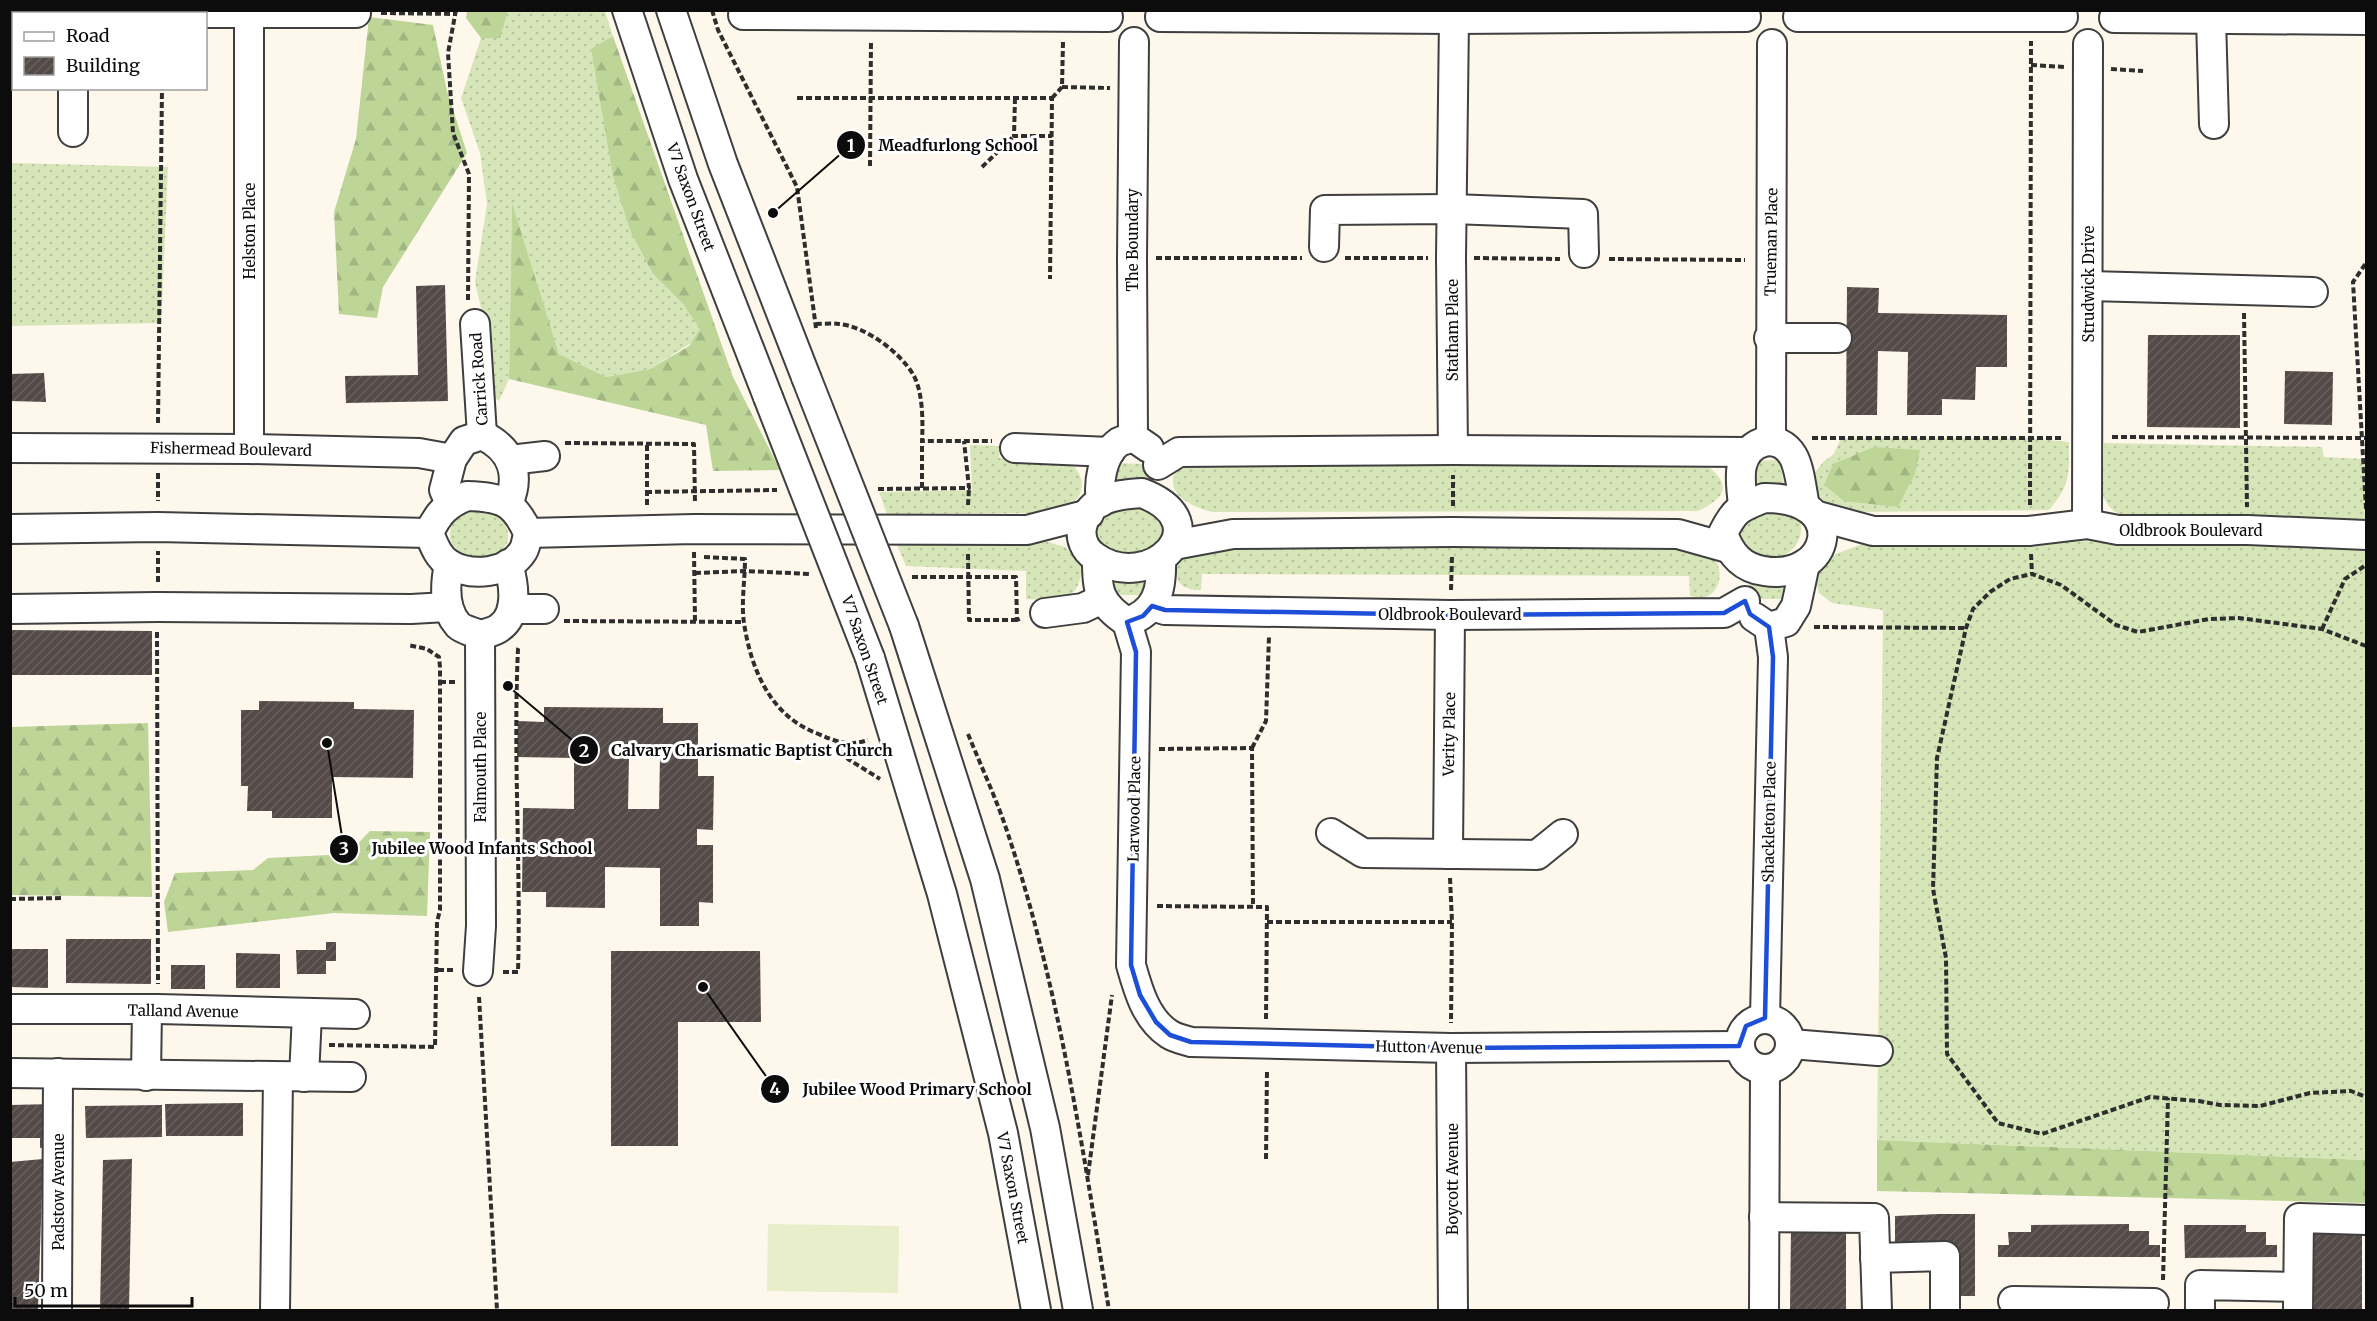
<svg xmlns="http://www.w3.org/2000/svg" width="2377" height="1321" font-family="Merriweather,serif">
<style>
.grass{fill:url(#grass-dots)}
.forest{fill:url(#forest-firs)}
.pitch{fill:#e7eec9}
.building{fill:url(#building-hatch);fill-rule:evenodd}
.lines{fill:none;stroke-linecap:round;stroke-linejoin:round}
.minor-casing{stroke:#3f3f3f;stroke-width:32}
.path{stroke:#2e2e2e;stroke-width:4;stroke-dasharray:6 3;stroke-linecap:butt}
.minor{stroke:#fff;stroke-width:28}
.minor-bridge-casing{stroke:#3f3f3f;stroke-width:32;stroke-linecap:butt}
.minor-bridge{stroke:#fff;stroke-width:28}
.marked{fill:none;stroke:#1d4ed8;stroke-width:4.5;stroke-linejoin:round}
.labels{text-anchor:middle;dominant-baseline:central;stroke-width:6;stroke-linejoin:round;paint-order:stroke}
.street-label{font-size:15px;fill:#0c0c0c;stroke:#fff}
.leader{fill:none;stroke:#0c0c0c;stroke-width:2}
.callout-dot{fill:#0c0c0c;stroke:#fff;stroke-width:2}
.mark-label{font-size:18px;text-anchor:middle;font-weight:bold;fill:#fff}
.callout-label{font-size:16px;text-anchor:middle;font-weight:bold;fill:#0c0c0c;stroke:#fff;stroke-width:6;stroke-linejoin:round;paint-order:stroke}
</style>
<defs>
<pattern id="grass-dots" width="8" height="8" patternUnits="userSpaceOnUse" patternTransform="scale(1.5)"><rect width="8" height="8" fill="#d7e6b8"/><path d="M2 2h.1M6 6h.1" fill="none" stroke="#b7c49d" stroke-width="1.8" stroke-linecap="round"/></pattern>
<pattern id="forest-firs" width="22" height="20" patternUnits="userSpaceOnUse" patternTransform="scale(1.5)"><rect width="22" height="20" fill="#bdd698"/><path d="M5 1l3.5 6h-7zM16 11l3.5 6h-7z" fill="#a1b682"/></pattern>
<pattern id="building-hatch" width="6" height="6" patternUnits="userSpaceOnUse" patternTransform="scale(1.5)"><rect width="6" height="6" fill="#544b49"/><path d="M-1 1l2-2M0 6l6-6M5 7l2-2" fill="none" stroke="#68605f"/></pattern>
</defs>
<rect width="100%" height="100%" fill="#fef7eb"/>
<g class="grass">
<path d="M508 11H605L613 36 591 50 631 233 653 274 683 304 701 329 691 343 650 369 606 377 559 354 512 205 509 379 499 401 486 390V330L475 282 487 204 480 153 461 98 481 38H499Z"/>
<path d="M11 163 168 167 161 323 11 326Z"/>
<path d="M1841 438H2030L2069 442C2069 475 2071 484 2049 510L1856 512 1828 505 1816 492 1815 473 1823 462 1834 454Z"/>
<path d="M2104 443 2322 447 2324 457 2366 459V519L2127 518C2115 513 2108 508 2103 496Z"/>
<path d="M970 445 1000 446 999 458 1064 460C1081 467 1089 488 1074 502 1067 509 1057 511 1047 513L887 514 879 492 972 490Z"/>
<path d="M1779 460 1784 484 1766 482 1746 484 1751 461Z"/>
<path d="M1701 461C1729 481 1732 495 1698 511L1212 512C1189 506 1158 491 1181 464Z"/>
<path d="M1113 463 1144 464 1148 483 1109 482Z"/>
<path d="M1130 503 1161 516 1165 539C1138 556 1120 563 1095 537L1097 517Z"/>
<path d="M1769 503 1800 519C1806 547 1785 559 1761 561L1727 530Z"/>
<path d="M467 508 497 512C516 537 510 547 486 563L454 552C446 533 450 519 467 508Z"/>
<path d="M895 540 1048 542 1065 547 1082 563C1080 604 1061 601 1026 599V571L906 566Z"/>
<path d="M1873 540 2366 543V1160L1877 1140 1883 610 1832 603 1819 593 1814 575 1822 559Z"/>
<path d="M1202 542 1679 546C1688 549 1702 551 1711 556 1724 565 1722 589 1708 596 1702 599 1696 597 1690 596L1689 576 1202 574 1201 590C1175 590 1175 576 1176 554Z"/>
<path d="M1110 574 1147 575 1143 595H1115Z"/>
<path d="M1785 577 1782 599H1751L1749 578Z"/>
</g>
<g class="forest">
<path d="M467 11H508L500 38H481L466 18Z"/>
<path d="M369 17 433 25 447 91 467 153 383 287 377 318 339 314 334 212 356 139Z"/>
<path d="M613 36 733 377 780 470 713 471 706 425 509 379 512 203 559 354 606 377 650 369 689 346 700 329 683 304 653 274 631 233 613 176 591 49Z"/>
<path d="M1874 447 1920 450 1915 474 1898 507 1844 501 1824 485 1833 464Z"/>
<path d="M148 723 152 897 11 895V727Z"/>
<path d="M370 831 430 832 427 916 334 913 168 932 164 902 175 873 253 870 268 858 348 854Z"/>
<path d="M1877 1140 2366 1160V1203L1877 1191Z"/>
</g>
<path class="pitch" d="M768 1224 899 1226 898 1293 767 1291Z"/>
<g class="building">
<rect x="10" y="55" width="4" height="24"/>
<path d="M445 285 448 401 346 403 345 376 418 375 416 286Z"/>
<path d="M1847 287 1879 288 1878 313 2007 315V367H1976L1975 400 1942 399V415H1907L1908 352 1878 351 1877 415H1846Z"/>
<path d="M2148 335H2240V428L2147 427Z"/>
<path d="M2285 371 2333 372 2332 425 2284 424Z"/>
<path d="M44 373 46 402 10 401V374Z"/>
<path d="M10 630 152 631V675H10Z"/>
<path d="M259 701 354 702V709L414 710 413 778 332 777V818H272V811H247L248 786H241V710H259Z"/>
<path d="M544 707 663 708V723H698V776H714L713 830 697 829V845H713V903L699 902V926H660V868L605 867V908L546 907V892H522L523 808 574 809V758L517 757 518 721 544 722ZM629 757H660L659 809H628Z"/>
<path d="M66 939H151V984L66 983Z"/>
<path d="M326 942H336V961H326V974H297L296 950H326Z"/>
<path d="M10 949H48V988L10 987Z"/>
<path d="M611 951H760L761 1022H678V1146H611Z"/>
<path d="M236 953 280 954V988H236Z"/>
<rect x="171" y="965" width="34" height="24"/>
<path d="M243 1103V1136H166L165 1104Z"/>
<path d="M53 1104 54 1147 40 1148V1138H10V1105Z"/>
<path d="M162 1105V1137L86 1138 85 1106Z"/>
<path d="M43 1159 38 1310H10V1162Z"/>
<path d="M132 1159 129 1310H100L103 1160Z"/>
<path d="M1939 1214H1975V1296H1949L1938 1242H1895V1216Z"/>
<path d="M2129 1224V1231H2149V1245H2160V1257H1998V1245H2009L2008 1232H2031V1225Z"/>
<path d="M2184 1225H2246V1232H2266V1245H2277V1257L2185 1258Z"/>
<path d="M1791 1229H1846V1310H1790Z"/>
<rect x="2313" y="1231" width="49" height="79"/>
</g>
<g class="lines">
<defs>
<g id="minor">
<path d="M249 10V449"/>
<path d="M627 10 683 179 768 397"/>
<path d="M671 10 723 164 806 377"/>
<path d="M10 13H356"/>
<path d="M743 15 1108 17"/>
<path d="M1160 17 1454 19 1746 17"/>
<path d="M1798 17H2063"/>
<path d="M2114 18 2366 20"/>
<path d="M2211 19 2214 124"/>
<path d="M73 88V132"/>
<path d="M1324 247 1325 210 1452 209 1583 214 1584 253"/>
<path d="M2089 286 2313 292"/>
<path d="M475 324 482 435"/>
<path d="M1769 338H1837"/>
<path d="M1133 437 1132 258 1134 42"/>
<path d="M1771 440 1772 44"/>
<path d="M10 448 249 449 419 453 452 459"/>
<path d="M1015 448 1110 452"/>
<path d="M1453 450 1451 258 1454 19"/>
<path d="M510 460 545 456"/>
<path d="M1158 465 1179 452 1453 450 1747 452"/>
<path d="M1142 493C1223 524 1149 595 1095 557 1073 542 1080 513 1101 501 1114 495 1128 494 1142 493Z"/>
<path d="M467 496C501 497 514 501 528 533 527 538 526 546 523 551 509 574 471 577 449 564 438 557 434 545 429 533 438 513 447 504 467 496Z"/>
<path d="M1764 498C1852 497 1831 582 1764 571 1742 568 1730 554 1723 533 1735 509 1739 508 1764 498Z"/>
<path d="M1101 502C1098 483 1102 454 1119 442 1123 440 1129 439 1133 437L1149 448"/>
<path d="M450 503 444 490 452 459 464 441 482 435C512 449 521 475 508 504"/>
<path d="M1743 506C1742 494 1739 477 1742 465 1749 439 1779 432 1793 456 1800 468 1802 493 1805 506"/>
<path d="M1818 516 1873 531H2029L2087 524 2118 530H2248L2366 535"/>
<path d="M2087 524 2088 44"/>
<path d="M10 529 158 527 429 533"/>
<path d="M528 533 694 529 1027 530 1089 514"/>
<path d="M1174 545 1233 534 1452 532 1678 534 1728 548"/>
<path d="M1097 559C1097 591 1099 604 1127 622 1157 612 1162 590 1161 560"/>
<path d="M449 564C445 584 443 608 458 625 463 630 474 632 480 635 486 633 494 632 499 628 519 615 514 583 508 564"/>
<path d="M1152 606 1165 610 1450 615 1724 613 1745 601"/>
<path d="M10 609 157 607 411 609 447 607"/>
<path d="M512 609H544"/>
<path d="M1045 613 1083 608 1102 599"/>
<path d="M1754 617 1769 627 1786 622 1796 606 1805 564"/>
<path d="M1127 622 1136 652 1131 965C1138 990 1146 1019 1169 1034 1175 1038 1184 1040 1191 1042L1451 1048 1739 1046"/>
<path d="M904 626 985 879 1045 1128 1078 1310"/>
<path d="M870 658 942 894 1003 1133 1036 1310"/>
<path d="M1331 833 1363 853 1537 855 1563 834"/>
<path d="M1448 854 1450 615"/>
<path d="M478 971 481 926 480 635"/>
<path d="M10 1009H158L355 1014"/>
<path d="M1765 1018 1773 657 1769 627"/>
<circle cx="1765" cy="1044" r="25"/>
<path d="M1791 1044 1878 1051"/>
<path d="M1451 1048 1453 1310"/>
<path d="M10 1073 351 1077"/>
<path d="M146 1076 147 1009"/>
<path d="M304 1077 307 1014"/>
<path d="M1764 1217 1874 1218 1877 1310"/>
<path d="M1875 1258 1945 1256V1310"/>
<path d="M2013 1301 2154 1303"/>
<path d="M57 1310 58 1073"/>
<path d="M275 1310 278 1077"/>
<path d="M1764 1310 1765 1070"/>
<path d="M2200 1310V1285L2298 1287"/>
<path d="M2298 1310 2299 1218 2366 1220"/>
</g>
</defs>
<use href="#minor" class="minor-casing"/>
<g class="path">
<path d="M456 10 448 53 453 133 469 174 468 300"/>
<path d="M712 10 718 30 797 187 816 328"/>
<path d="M381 13 455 14"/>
<path d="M1063 42 1062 87 1110 88"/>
<path d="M2031 65 2065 67"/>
<path d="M2111 69 2143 71"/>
<path d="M797 98H1052L1050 279"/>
<path d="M1015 98 1014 136H1052"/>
<path d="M1052 98 1062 87"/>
<path d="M870 166 871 40"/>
<path d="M982 167 1014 136"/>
<path d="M1156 258H1302"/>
<path d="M1345 258H1428"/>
<path d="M1474 258 1560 259"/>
<path d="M1609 259 1745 260"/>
<path d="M2244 313 2247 507"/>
<path d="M816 324C823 324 832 323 839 324 866 326 902 354 914 376 923 393 923 423 922 441H992"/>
<path d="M158 423 162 88"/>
<path d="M2112 437 2366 438"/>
<path d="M1812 438H2063"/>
<path d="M565 443 694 444 695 503"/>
<path d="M158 473V501"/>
<path d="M922 488V441"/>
<path d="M878 489 969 488 964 441"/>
<path d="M646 492 777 490"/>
<path d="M647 505V443"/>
<path d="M968 505 969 488"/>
<path d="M2030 505 2031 41"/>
<path d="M1453 506V475"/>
<path d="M2366 509 2353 282 2366 263"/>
<path d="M694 552 695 621"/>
<path d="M968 554 969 620H1017"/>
<path d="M2031 554 2032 574"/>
<path d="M704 557 745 559C745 580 741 603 744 623 751 669 770 715 816 733 835 741 847 747 868 740"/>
<path d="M695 573 745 571 811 574"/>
<path d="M912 577H1016L1017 620 1021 618"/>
<path d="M158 582V551"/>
<path d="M1451 590 1452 556"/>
<path d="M564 621 744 622"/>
<path d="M1814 627 1966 628"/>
<path d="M2322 629 2345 579 2366 565"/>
<path d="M157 632 158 984"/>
<path d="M2366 646 2322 629 2239 618 2209 619 2138 632 2116 625 2061 585 2032 574 2010 579 1990 592 1973 609 1966 628 1937 758 1933 889 1946 958 1947 1054 1998 1123 2042 1134 2150 1097 2199 1101 2220 1105 2260 1106 2310 1093 2351 1091 2366 1097"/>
<path d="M440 682H455"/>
<path d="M968 734C981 766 996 798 1007 831 1059 986 1083 1150 1109 1310"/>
<path d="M837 742 848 759 880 779"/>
<path d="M1252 748 1266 721 1269 636"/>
<path d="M1159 749 1252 748 1253 907"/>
<path d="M1450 878 1452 922 1451 1023"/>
<path d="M10 899 62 898"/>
<path d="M1157 906 1267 907 1266 1020"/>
<path d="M1267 922H1452"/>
<path d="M438 970H454"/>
<path d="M503 972H518C521 864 513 756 518 649L519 647"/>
<path d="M479 997 497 1310"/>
<path d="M329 1045 435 1047 437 922 440 910V667L439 657 427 649 408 645"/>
<path d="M1266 1159 1267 1070"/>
<path d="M1088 1175 1112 995"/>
<path d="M2163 1280 2168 1098"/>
</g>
<use href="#minor" class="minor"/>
<defs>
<g id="minor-bridge">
<path d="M806 377 904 626"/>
<path d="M768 397 870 658"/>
</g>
</defs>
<use href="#minor-bridge" class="minor-bridge-casing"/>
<use href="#minor-bridge" class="minor-bridge"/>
</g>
<path class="marked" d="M1745 601 1750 614 1769 627 1773 657 1765 1018 1746 1026 1739 1046 1451 1048 1191 1042 1170 1035 1156 1022 1140 995 1131 965 1136 652 1127 622 1143 616 1152 606 1165 610 1450 615 1724 613Z"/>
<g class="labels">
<g class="street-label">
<text transform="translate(691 197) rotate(70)">V7 Saxon Street</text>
<text transform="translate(249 231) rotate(-90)">Helston Place</text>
<text transform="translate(1132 240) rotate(-90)">The Boundary</text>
<text transform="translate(1771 242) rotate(-89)">Trueman Place</text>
<text transform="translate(2088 284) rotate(-90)">Strudwick Drive</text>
<text transform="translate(1452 330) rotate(-90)">Statham Place</text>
<text transform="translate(479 379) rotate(-94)">Carrick Road</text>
<text transform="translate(231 449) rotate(1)">Fishermead Boulevard</text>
<text x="2191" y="530">Oldbrook Boulevard</text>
<text x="1450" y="614">Oldbrook Boulevard</text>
<text transform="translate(865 650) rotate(71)">V7 Saxon Street</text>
<text transform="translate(1449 734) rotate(-89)">Verity Place</text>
<text transform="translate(480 767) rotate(-90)">Falmouth Place</text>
<text transform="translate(1134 809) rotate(-89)">Larwood Place</text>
<text transform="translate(1769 822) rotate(-89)">Shackleton Place</text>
<text transform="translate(183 1011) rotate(1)">Talland Avenue</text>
<text transform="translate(1429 1047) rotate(1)">Hutton Avenue</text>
<text transform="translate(1452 1179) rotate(-90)">Boycott Avenue</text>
<text transform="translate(1013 1188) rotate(79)">V7 Saxon Street</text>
<text transform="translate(58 1192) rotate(-90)">Padstow Avenue</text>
</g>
</g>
<path class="leader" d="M773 213L851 145M508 686L584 750M327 743L344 849M703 987L775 1089"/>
<g class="callout-dot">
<circle cx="773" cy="213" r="6"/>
<circle cx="508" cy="686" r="6"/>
<circle cx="327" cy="743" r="6"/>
<circle cx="703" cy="987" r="6"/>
<circle cx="851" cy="145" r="15"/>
<circle cx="584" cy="750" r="15"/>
<circle cx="344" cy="849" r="15"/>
<circle cx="775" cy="1089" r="15"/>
</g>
<g class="mark-label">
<text x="851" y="152">1</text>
<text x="584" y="757">2</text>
<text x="344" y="855">3</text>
<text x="775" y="1095">4</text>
</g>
<g class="callout-label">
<text x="958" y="151">Meadfurlong School</text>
<text x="752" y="756">Calvary Charismatic Baptist Church</text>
<text x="482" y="854">Jubilee Wood Infants School</text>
<text x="917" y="1095">Jubilee Wood Primary School</text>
</g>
<rect width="2377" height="1321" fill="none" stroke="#0c0c0c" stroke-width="24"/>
<rect x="12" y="12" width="195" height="78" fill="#ffffff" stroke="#9e9e9e" stroke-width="1.5"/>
<rect x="24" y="32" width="30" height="9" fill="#ffffff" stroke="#9e9e9e" stroke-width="1.5"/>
<text x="66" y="42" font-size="18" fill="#0c0c0c">Road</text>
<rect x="24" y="57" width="30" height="18" fill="url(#building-hatch)" stroke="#9e9e9e" stroke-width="1.5"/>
<text x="66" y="72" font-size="18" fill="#0c0c0c">Building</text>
<path d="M15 1297v9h177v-9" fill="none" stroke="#0c0c0c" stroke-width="3"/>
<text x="24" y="1297" font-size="18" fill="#0c0c0c" stroke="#ffffff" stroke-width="4.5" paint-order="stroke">50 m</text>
</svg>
